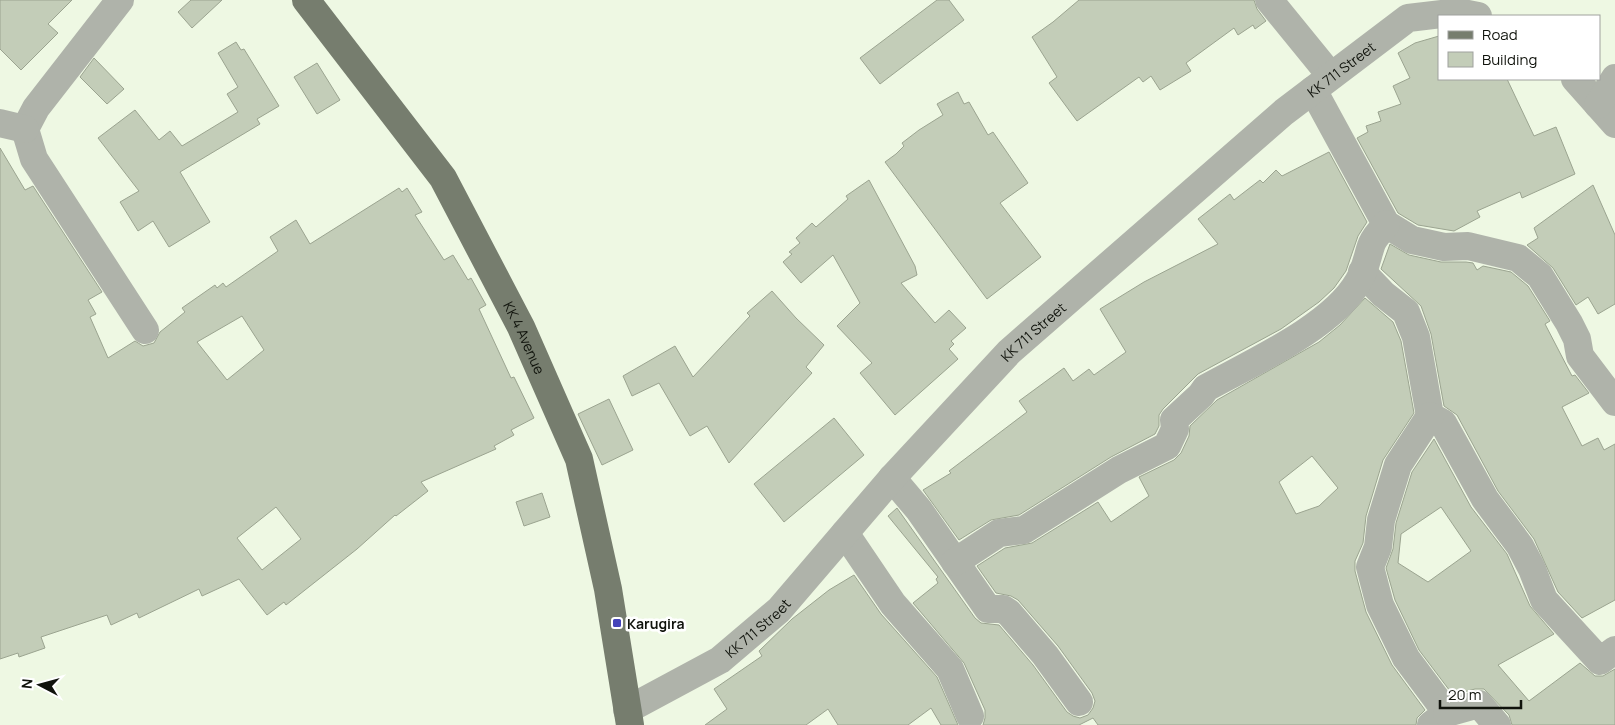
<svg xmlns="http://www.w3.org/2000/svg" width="1615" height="725" font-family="Manrope,sans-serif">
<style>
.building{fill:#c3cdb8;stroke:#9ba490;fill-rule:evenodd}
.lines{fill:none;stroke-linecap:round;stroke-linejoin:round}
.minor{stroke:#afb3aa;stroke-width:28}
.major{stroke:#767d6e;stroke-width:28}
.poi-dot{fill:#4544b9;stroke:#fff;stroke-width:2}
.labels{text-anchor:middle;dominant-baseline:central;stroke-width:5;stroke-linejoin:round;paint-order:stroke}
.street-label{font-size:14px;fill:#10130c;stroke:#fff}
.poi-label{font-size:14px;font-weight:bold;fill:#10130c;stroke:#fff;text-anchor:start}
</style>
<rect width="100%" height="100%" fill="#eef8e3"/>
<g class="building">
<path d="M0 0H72L48 24 58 33 21 70 0 49Z"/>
<path d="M191 0H222L192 28 178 12Z"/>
<path d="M937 0H949L964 20 880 84 860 58Z"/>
<path d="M1079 0H1254L1257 9 1266 21 1255 29 1253 25 1238 35 1234 28 1186 63 1191 71 1160 90 1151 76 1143 82 1139 77 1077 121 1049 83 1057 77 1032 37 1053 22Z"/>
<path d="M1439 36V79H1507L1534 136 1556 127 1575 174 1522 198 1520 192 1477 211 1480 217 1454 231 1418 225 1398 213 1357 138 1368 132 1366 126 1381 121 1378 112 1401 104 1393 86 1410 78 1398 53 1415 43Z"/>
<path d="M236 42 241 50 244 49 279 106 257 119 260 124 180 172 210 222 169 247 153 221 138 231 120 202 139 191 98 138 135 110 159 140 170 131 182 146 238 112 227 94 238 87 218 53Z"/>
<path d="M94 58 124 89 107 104 80 77Z"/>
<path d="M317 63 340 100 317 114 294 77Z"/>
<path d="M958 92 964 104 969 102 988 135 993 132 1028 183 1000 203 1041 257 987 299 885 162 896 154 904 146 902 143 919 130 943 115 937 104Z"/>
<path d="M0 148 25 190 33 186 102 292 88 300 96 314 90 317 108 358 135 341 143 346 154 343 160 332 185 312 182 308 215 285 217 288 223 283 226 287 278 251 270 237 296 220 310 244 399 188 402 192 407 188 422 212 415 215 444 260 453 255 468 280 471 278 486 305 479 309 511 378 514 377 534 418 511 430 514 435 494 446 496 449 421 482 428 491 396 516 395 515 357 549 286 605 284 602 267 615 239 579 202 596 199 589 139 618 137 613 111 625 107 615 41 637 45 648 19 657 18 653 0 659ZM242 316 264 350 227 380 197 342ZM276 507 301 539 262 570 237 538Z"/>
<path d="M1329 152 1367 222 1358 236 1346 271 1334 288 1319 302 1281 329 1198 374 1163 409 1159 415V426L1155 434 1111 457 1019 515 991 520 959 540 923 490 951 473 949 471 1027 412 1019 401 1064 368 1073 381 1089 369 1094 375 1126 352 1100 309 1144 282 1218 244 1198 219 1230 194 1234 200 1260 180 1263 183 1276 170 1282 176Z"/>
<path d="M869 180 915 266 917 275 901 283 935 323 949 310 966 328 951 341 954 344 949 349 958 359 895 415 860 373 872 363 837 326 860 303 833 255 801 283 783 262 792 254 789 252 800 243 796 238 812 223 816 227 848 199 846 196Z"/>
<path d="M1593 185 1615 235V304L1598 314 1588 297 1576 305 1553 268 1527 245 1538 238 1534 228Z"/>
<path d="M1390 244 1409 255 1441 262H1466L1473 263 1477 270 1483 266 1511 272 1528 286 1550 321 1545 324 1572 376 1575 375 1589 393 1562 407 1582 446 1598 438 1604 450 1615 444V600L1582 618 1558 592 1534 539 1498 491 1457 415 1444 406 1431 334 1421 306 1381 269Z"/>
<path d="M772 291 796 318 824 345 806 367 812 373 729 463 707 426 690 436 659 383 632 396 623 376 675 346 693 377 750 316 747 313Z"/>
<path d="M1365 298 1393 322 1401 341 1414 413 1383 460 1366 516 1363 543 1355 561V571L1366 612 1392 665 1425 710 1417 718 1416 725H1098L1093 718 1079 725H983L985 718V710L964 663 913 603 938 583 936 579 938 577 888 516 897 508 975 618 981 623 999 625 1033 665 1067 712 1073 716 1080 718 1088 715 1093 708 1095 701 1092 693 1058 646 1018 600 1011 596 996 593 977 566 1005 548 1032 543 1098 502 1111 522 1149 496 1139 477 1174 460 1181 453 1189 436 1190 426 1217 400 1319 342 1340 325ZM1312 456 1338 488 1319 506 1296 514 1279 482Z"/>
<path d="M609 399 633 450 602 465 578 414Z"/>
<path d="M834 418 864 455 784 522 754 484Z"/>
<path d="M1434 439 1471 507 1507 554 1530 606 1554 634 1498 665 1529 701 1580 663 1595 676H1603L1615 669V725H1512L1509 715 1484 689H1475L1453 695 1419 650 1395 600 1386 568 1393 549 1396 523 1412 472ZM1441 507 1471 551 1428 582 1398 563 1401 534Z"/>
<path d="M542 493 550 517 524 526 516 502Z"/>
<path d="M854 575 881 614 937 677 958 725H941L931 708 908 725H838L828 709 806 725H705L727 709 714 689 762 656 759 651 792 619 829 590Z"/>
</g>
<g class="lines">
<g class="minor">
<path d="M120 0 36 108 25 129 34 159 145 330"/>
<path d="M1269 0 1331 76"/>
<path d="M1575 79 1615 124"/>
<path d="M1313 90 1386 224 1412 240 1426 243 1444 247 1468 246 1518 258 1540 276 1569 323 1577 339 1580 356 1615 402"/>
<path d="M1598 105 1615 78"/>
<path d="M0 123 25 129"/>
<path d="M1362 272 1383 294 1406 312 1416 337 1430 416 1443 423 1485 499 1520 546 1532 569 1544 600 1600 661 1615 650"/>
<path d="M1430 416 1398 465 1381 520 1378 547 1370 567 1380 605 1406 658 1447 713 1431 725"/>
<path d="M892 478 919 510 988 609H1003L1009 613 1045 655 1079 702"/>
<path d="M845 533 893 604 950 669 970 716"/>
<path d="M955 562 999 533 1024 530 1119 470 1167 446 1175 429 1174 420 1201 395 1206 388C1251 363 1332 327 1358 282 1365 271 1367 258 1371 246 1373 238 1381 231 1386 224"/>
<path id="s1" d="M627 710 720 660 779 610 892 478 1009 352 1284 112 1408 18 1458 12 1478 16"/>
<path d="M1447 713 1479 704 1497 725"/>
</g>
<path class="major" id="s2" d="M306 0 443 178 521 327 579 459 608 589 630 725"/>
</g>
<rect class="poi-dot" x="612" y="618" width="10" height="10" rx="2.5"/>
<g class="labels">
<g class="street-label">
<text stroke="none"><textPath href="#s1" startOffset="965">KK 711 Street</textPath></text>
<text stroke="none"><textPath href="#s1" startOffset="560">KK 711 Street</textPath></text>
<text stroke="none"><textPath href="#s2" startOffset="404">KK 4 Avenue</textPath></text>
<text stroke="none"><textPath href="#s1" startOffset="155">KK 711 Street</textPath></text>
</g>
<g class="poi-label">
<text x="627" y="623">Karugira</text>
</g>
</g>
<rect x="1438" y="15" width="162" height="65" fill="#ffffff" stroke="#9fa19e"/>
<rect x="1448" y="31" width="25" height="8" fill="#767d6e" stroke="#9fa19e"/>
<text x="1482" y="40" font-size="15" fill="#10130c">Road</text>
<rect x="1448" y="52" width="25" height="15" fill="#c3cdb8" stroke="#9fa19e"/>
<text x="1482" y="65" font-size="15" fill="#10130c">Building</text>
<g transform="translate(40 685) rotate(276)" stroke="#ffffff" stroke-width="4" paint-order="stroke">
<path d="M0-4L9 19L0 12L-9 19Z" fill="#10130c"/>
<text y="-8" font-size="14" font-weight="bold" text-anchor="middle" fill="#10130c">N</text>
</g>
<path d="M1440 700v8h81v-8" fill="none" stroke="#10130c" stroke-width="2.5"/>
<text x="1448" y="700" font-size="15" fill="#10130c" stroke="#ffffff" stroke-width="4" paint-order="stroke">20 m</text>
</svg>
